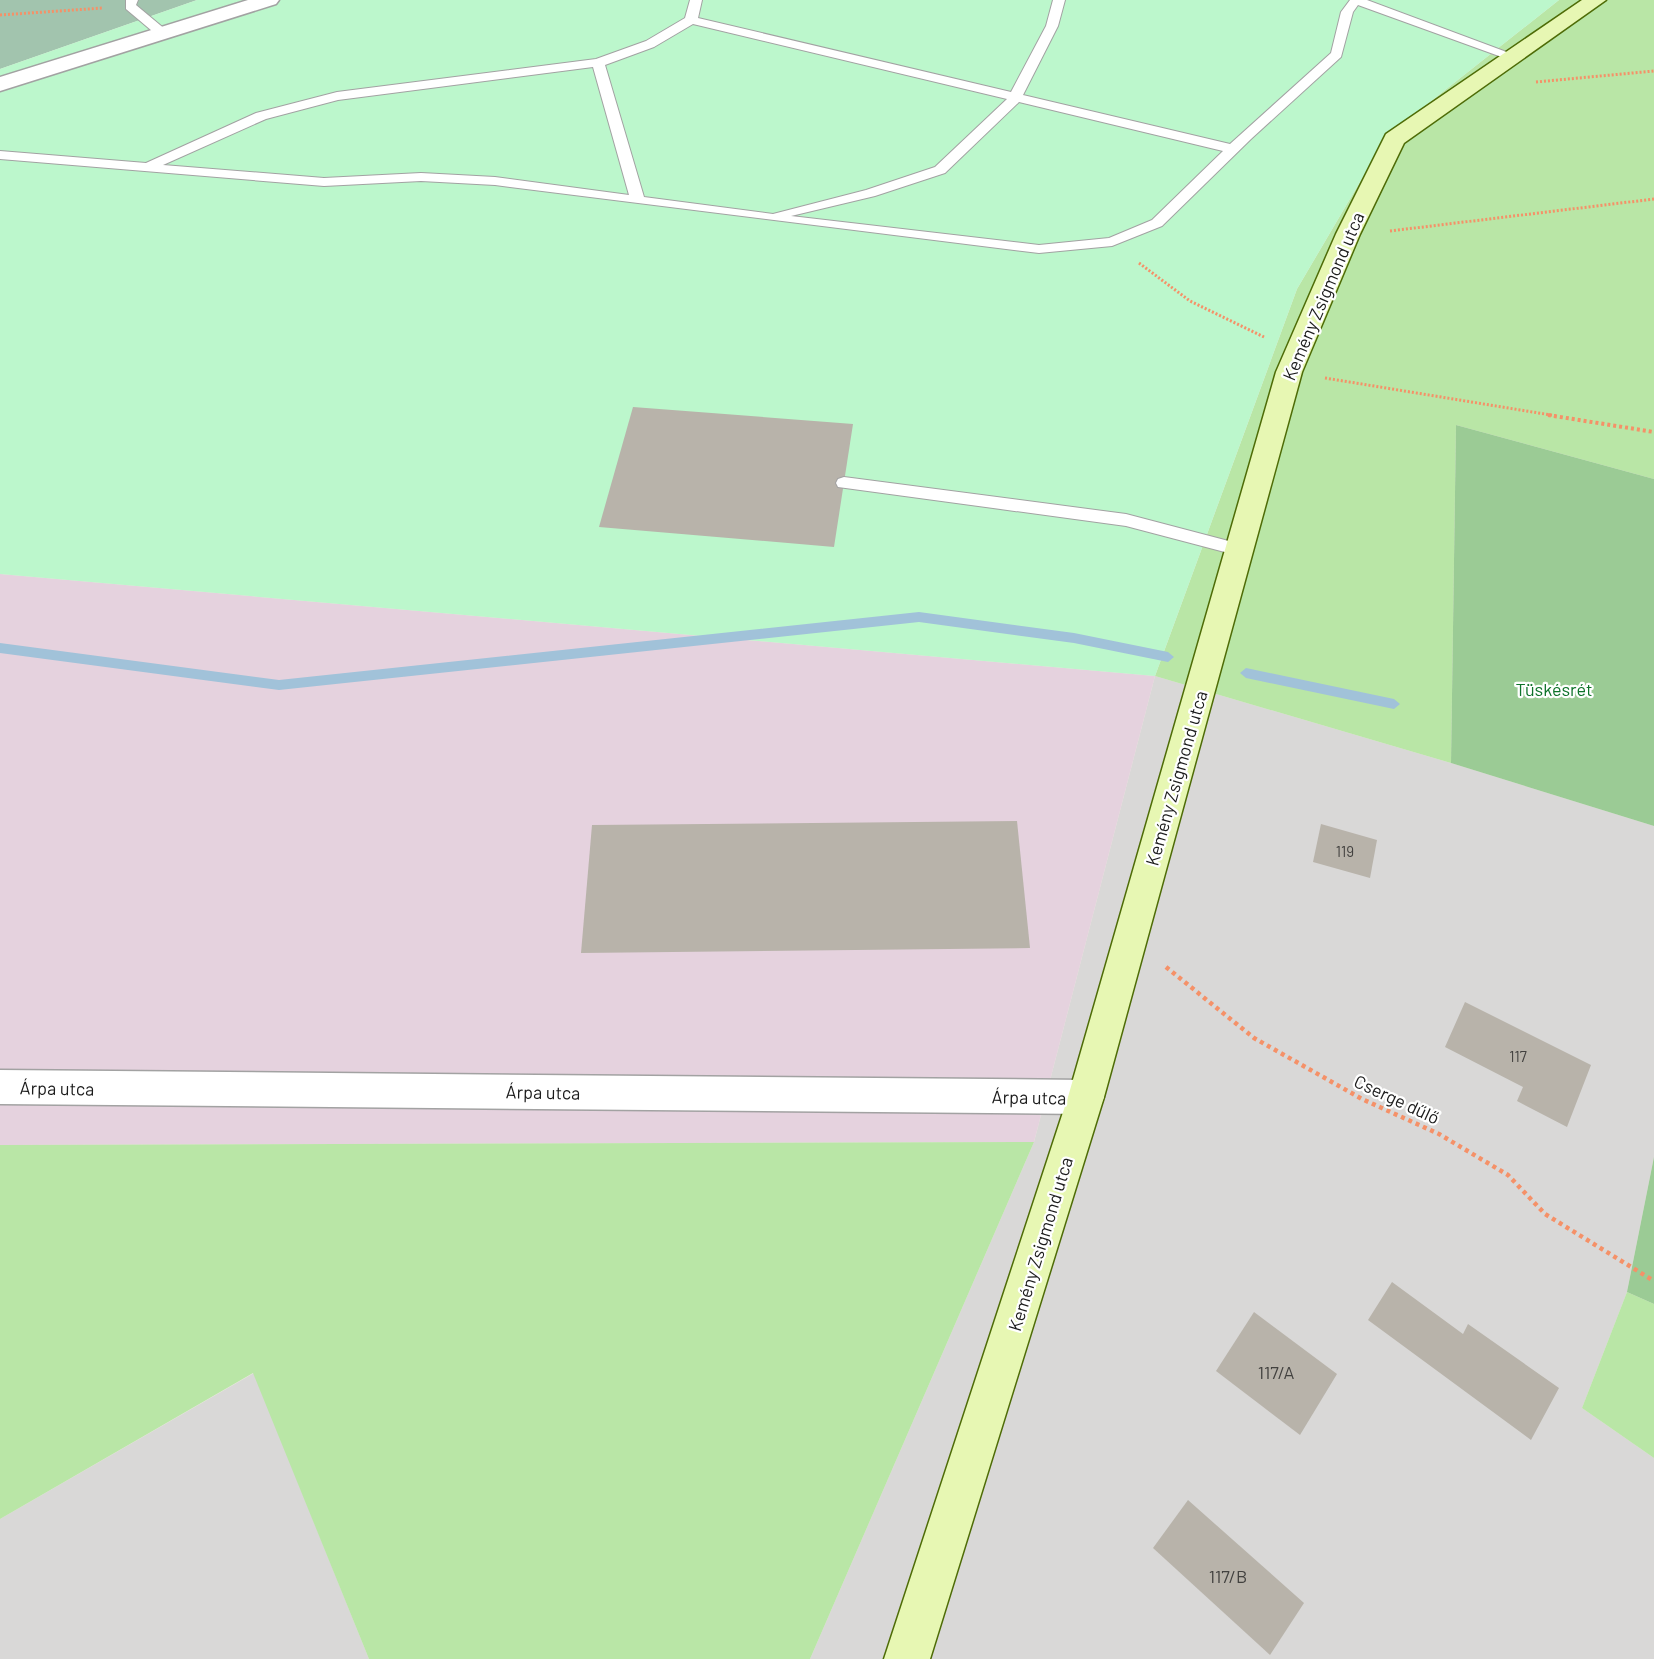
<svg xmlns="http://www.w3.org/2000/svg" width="1654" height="1659" font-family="Barlow,sans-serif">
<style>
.residential{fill:#d9d8d7}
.industrial{fill:#e5d2de}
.grass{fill:#b9e6a6}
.forest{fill:#9bcb95}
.cemetery{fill:#a2c4ae}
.park{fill:#bcf7cc}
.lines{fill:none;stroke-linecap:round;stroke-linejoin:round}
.stream{fill:#a1c2d9;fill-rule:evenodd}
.building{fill:#b8b3aa}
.lane-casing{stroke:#a2a2a2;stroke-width:2}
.street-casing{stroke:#a2a2a2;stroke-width:3}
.secondary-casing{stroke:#4e6c07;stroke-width:3}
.path-far2{stroke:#f59168;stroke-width:3;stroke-dasharray:2 2;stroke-linecap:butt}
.path-far1{stroke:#f59168;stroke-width:4;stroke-dasharray:3 3;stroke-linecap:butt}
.path{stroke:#f59168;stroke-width:4.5;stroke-dasharray:4 4;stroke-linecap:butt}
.lane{fill:#fff;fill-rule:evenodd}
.street{fill:#fff;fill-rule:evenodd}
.secondary{fill:#e7f7b3;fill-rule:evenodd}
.labels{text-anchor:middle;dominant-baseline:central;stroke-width:4.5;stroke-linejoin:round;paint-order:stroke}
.number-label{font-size:15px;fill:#42413f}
.street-label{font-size:18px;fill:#1b1b1b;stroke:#fff}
.park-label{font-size:18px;fill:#0e732a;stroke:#fff}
.near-number-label{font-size:18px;fill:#42413f}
</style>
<rect width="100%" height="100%" fill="#eceae0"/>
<g class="residential">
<path d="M1155 676 1451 763 1654 826V1157L1627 1292 1582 1408 1654 1458V1659H810L1034 1142Z"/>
<path d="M254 1373 369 1659H0V1519Z"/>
</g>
<path class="industrial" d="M0 574 1155 676 1034 1142 0 1145Z"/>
<g class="grass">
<path d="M1559 0H1654V479L1456 425 1451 763 1155 676 1297 289 1387 136Z"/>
<path d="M1034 1142 810 1659H369L253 1373 0 1519V1145Z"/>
<path d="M1627 1292 1654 1304V1458L1582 1408Z"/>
</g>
<g class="forest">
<path d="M1456 425 1654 479V826L1451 763Z"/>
<path d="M1654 1157V1304L1627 1292Z"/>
</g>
<path class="cemetery" d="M0 0H197L0 69Z"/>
<path class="park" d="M197 0H1559L1387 136 1297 289 1155 676 0 574V69Z"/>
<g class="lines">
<g class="stream">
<path d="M919 612 1074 633 1168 652 1174 657 1168 662 1074 643 919 622 279 690 0 653V643L279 680Z"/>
<path d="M1246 668 1394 699 1400 704 1394 709 1246 678 1240 673Z"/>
</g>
</g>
<g class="building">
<path d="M633 407 853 424 834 547 599 527Z"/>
<path d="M1017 821 1030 948 581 953 592 825Z"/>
<path d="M1321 824 1377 840 1370 878 1313 862Z"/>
<path d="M1465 1002 1591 1065 1567 1127 1517 1101 1523 1087 1445 1047Z"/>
<path d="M1392 1282 1463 1334 1468 1324 1559 1388 1531 1440 1368 1320Z"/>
<path d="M1254 1312 1337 1374 1300 1435 1216 1371Z"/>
<path d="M1188 1500 1304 1603 1270 1655 1153 1548Z"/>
</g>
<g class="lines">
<defs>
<g id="lane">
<path d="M126 0H138L136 5 166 30V36H158L126 9Z"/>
<path d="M690 0H702L698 18 1011 92 1046 26 1053 0H1065L1058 26 1023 95 1230 144 1331 53 1341 12 1350 0H1367L1520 57 1514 61 1510 60 1358 5 1353 12 1341 57 1251 139 1162 226 1112 246 1039 253 495 185 421 181 324 186 0 159V151L146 163 256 113 337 92 596 59 646 41 685 18ZM693 24 1007 99 935 167 866 190 773 214 644 197 605 65 654 47ZM593 67 629 195 495 177 421 173 324 178 163 165 266 119 338 100ZM1019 102 1223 151 1152 220 1109 238 1039 245 791 216 875 196 945 173Z"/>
<path d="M844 477 1126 514 1240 544 1249 550 1240 556 1126 526 838 487 836 483 838 479Z"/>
</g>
<g id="street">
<path d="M248 0H279L276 4 0 91V77Z"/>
<path d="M0 1070 1086 1080 1099 1085 1104 1097 1099 1109 1086 1114 0 1104Z"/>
</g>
<path id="secondary" d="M1582 0H1606L1404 143 1360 234 1302 372 1104 1097 930 1659H884L1068 1097 1276 372 1336 234 1386 134Z"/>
</defs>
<use href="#lane" class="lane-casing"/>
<use href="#street" class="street-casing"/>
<use href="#secondary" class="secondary-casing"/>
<g class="path-far2">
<path d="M0 15 103 8"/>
<path d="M1536 82 1654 71"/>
<path d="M1390 231 1654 199"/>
<path d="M1139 263 1190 301 1264 337"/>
<path d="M1325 378 1557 416"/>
</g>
<path class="path-far1" d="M1548 415 1654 432"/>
<path class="path" d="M1166 967 1254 1038 1362 1099 1439 1134 1508 1175 1545 1214 1654 1281"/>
<use href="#lane" class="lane"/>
<use href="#street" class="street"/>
<use href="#secondary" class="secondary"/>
</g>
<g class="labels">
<g class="number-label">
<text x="1345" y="851">119</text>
<text x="1518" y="1056">117</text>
</g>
<g class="street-label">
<text transform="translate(1323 296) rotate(-67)">Kemény Zsigmond utca</text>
<text transform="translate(1176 778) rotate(-74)">Kemény Zsigmond utca</text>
<text transform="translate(57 1088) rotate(1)">Árpa utca</text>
<text transform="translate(543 1092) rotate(1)">Árpa utca</text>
<text transform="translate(1029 1097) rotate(1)">Árpa utca</text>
<text transform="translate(1397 1099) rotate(25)">Cserge dűlő</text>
<text transform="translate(1040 1244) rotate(-73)">Kemény Zsigmond utca</text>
</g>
<g class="park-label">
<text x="1554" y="689">Tüskésrét</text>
</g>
<g class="near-number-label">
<text x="1276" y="1372">117/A</text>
<text x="1228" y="1576">117/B</text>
</g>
</g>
</svg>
